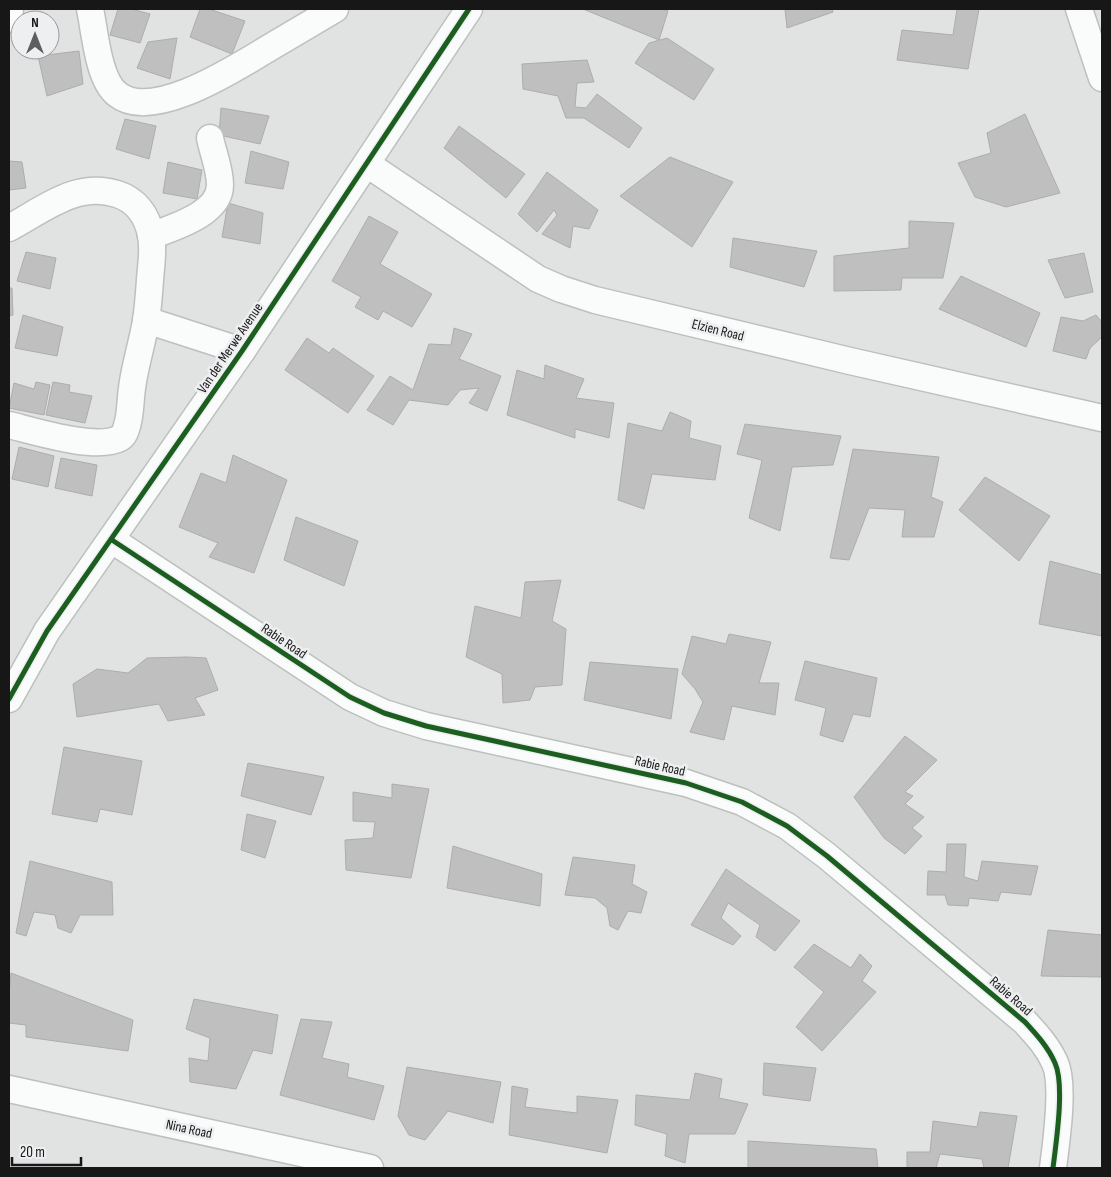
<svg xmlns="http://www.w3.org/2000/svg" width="1111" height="1177" font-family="'Sofia Sans Condensed',sans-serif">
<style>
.building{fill:#bfbfbf;stroke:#adadad}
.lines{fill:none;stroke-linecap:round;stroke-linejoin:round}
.street-casing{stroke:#bebfbf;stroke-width:29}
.street{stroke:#fafbfb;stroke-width:26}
.cycleway-casing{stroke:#eeeff0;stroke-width:8}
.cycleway{stroke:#1b5e20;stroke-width:5}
.labels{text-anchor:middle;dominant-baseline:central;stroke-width:5;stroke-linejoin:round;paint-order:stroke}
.street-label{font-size:14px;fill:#171718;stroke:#eeeff0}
</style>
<rect width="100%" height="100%" fill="#e1e2e2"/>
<g class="building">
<path d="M118 9H131L150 14 140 43 110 35Z"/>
<path d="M200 9H209L245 21 232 54 190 37Z"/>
<path d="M583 9H662L668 11 659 40Z"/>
<path d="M785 9H832L833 12 787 28Z"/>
<path d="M957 9H979L968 69 897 60 902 30 953 35Z"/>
<path d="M177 38 170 79 137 68 148 42Z"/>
<path d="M667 38 714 69 694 100 635 63 649 43Z"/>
<path d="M79 51 83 84 47 96 38 56Z"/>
<path d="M587 60 594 82 577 83 575 107 586 108 597 94 642 128 629 148 584 118H566L558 96 523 89 522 64Z"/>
<path d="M221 108 269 116 260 144 219 135Z"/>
<path d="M1025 114 1060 193 1006 207 975 197 958 163 991 153 987 133Z"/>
<path d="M125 119 156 126 149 159 116 149Z"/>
<path d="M459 126 525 174 506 198 444 148Z"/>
<path d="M251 151 289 162 283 189 245 183Z"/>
<path d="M670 157 733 182 692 247 620 196Z"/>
<path d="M9 161 22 162 26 188 9 190Z"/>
<path d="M168 162 202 170 197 199 163 193Z"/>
<path d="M547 172 598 210 589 229 573 226 570 248 542 234 557 215 554 210 537 232 518 214Z"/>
<path d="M228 203 263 213 260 244 222 237Z"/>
<path d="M369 216 398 232 380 264 432 294 412 327 383 311 378 320 355 307 361 297 332 281Z"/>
<path d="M909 221 954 223 943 278H902L901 290 834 291V256L909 248Z"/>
<path d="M733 238 817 251 804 287 730 267Z"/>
<path d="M26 252 56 258 50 289 17 281Z"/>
<path d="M1084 253 1093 292 1065 298 1048 260Z"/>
<path d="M961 276 1040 313 1026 347 939 309Z"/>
<path d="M9 288H12L13 315 9 316Z"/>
<path d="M23 315 63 327 57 356 15 348Z"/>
<path d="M1096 315 1102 322V337L1090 348 1086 359 1053 351 1061 317 1083 321Z"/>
<path d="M454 328 472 334 459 359 501 376 487 411 469 403 479 388 460 390 448 405 409 400 393 425 367 410 390 376 413 390 429 344 451 345Z"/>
<path d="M307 338 329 353 333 348 374 376 348 413 285 370Z"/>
<path d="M545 365 584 379 576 398 614 403 609 438 575 429V438L507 415 517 370 544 379Z"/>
<path d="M36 382 50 385 44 415 9 408 14 383 34 389Z"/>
<path d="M53 382 70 385 69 392 92 396 85 423 46 415Z"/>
<path d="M670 412 691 421 689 438 721 446 715 480 652 474 644 509 618 500 628 423 662 431Z"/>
<path d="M745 424 841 436 833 465 792 467 780 531 749 518 762 460 737 454Z"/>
<path d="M19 447 54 456 48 487 12 479Z"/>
<path d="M853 449 939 457 931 497 943 502 934 537H902L905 510 869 508 849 560 830 558Z"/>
<path d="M233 455 287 480 254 573 209 557 218 543 179 527 201 473 226 483Z"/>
<path d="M61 458 97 465 92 496 55 488Z"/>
<path d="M985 477 1050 516 1019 561 959 510Z"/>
<path d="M296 517 358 541 344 586 284 560Z"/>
<path d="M1050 561 1102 575V636L1039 624Z"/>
<path d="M561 580 552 621 566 629 562 685 535 687 530 700 503 703 502 674 466 657 475 606 521 618 525 582Z"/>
<path d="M729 634 771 642 759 683H779L775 715 732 706 724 740 690 732 703 702 695 689 682 674 692 636 726 644Z"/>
<path d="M187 657 206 658 218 690 195 698 205 715 168 721 159 704 77 717 73 684 97 669 128 673 147 658Z"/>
<path d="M805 661 877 678 870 717 853 714 843 742 820 735 826 708 795 700Z"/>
<path d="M590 662 678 669 671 719 584 700Z"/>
<path d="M905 736 937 760 905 792 913 796 905 804 924 817 912 828 922 836 905 854 884 838 854 797Z"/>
<path d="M64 747 142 761 132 815 100 809 97 822 52 814Z"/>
<path d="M248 763 324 777 311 815 241 796Z"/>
<path d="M392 784 429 789 411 878 346 870 345 840 373 838 375 822 353 821V792L392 798Z"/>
<path d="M247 814 276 821 265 858 241 850Z"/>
<path d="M947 844H966L964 877 978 881 982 861 1038 866 1031 895 1001 892 998 901 969 898 968 906 948 905 945 895H927L928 871 946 872Z"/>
<path d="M453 846 542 874 540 906 447 888Z"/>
<path d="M573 857 635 865 632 884 647 892 641 913 628 911 618 930 610 926 607 908 595 898 565 895Z"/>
<path d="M30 861 112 882 113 915H80L71 933 58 928 55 915 34 912 26 936 16 933Z"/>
<path d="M726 869 800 921 775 951 756 937 760 925 728 903 721 918 741 936 733 945 691 925Z"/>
<path d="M1048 930 1102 935V977L1041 976Z"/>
<path d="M814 944 851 968 860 954 872 966 862 981 876 992 822 1051 796 1027 824 992 794 967Z"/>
<path d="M11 973 133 1020 128 1051 26 1037V1025L9 1023V995Z"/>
<path d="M194 999 278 1015 272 1054 253 1050 236 1089 190 1082 189 1058 208 1061 210 1038 186 1029Z"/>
<path d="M301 1019 332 1022 322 1058 349 1064 347 1077 384 1086 374 1120 280 1095Z"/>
<path d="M764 1063 816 1068 810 1101 763 1095Z"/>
<path d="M407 1067 501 1082 493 1123 448 1111 425 1140 409 1135 398 1116Z"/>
<path d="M695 1073 722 1079 719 1098 748 1104 735 1134H689L685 1163 665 1156 667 1134 635 1125 636 1095 690 1100Z"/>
<path d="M512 1086 528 1089 525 1107 577 1113V1096L618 1100 607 1153 509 1135Z"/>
<path d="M980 1112 1017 1116 1008 1168H984L982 1159 940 1154 936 1168H907V1152H930L933 1121 977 1127Z"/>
<path d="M748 1141 876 1149 878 1168H748Z"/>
</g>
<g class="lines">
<defs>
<g id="street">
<path d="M90 9C95 32 98 79 117 94 152 123 237 67 269 48 291 35 313 22 335 9"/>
<path d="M1079 9 1102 78"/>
<path d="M9 19 10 9"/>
<path d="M367 164 538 279 561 289 595 300 850 361 1102 418"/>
<path d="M9 228C43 210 76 181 117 194 136 200 147 215 151 235 154 249 151 265 150 280 149 294 148 308 146 321 142 344 135 365 132 388 130 401 131 416 126 429 125 433 123 436 120 438 97 451 34 431 9 425"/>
<path d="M151 236C174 227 220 214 220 185 220 169 213 153 210 138"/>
<path d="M146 320 242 351"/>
<path d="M112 540 350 697 384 713 426 726 686 783 742 802 787 826 827 856 1025 1022C1037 1035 1048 1047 1055 1063 1065 1085 1056 1143 1053 1168"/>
<path d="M9 699 47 631 242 351 469 9"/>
<path d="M9 1089 370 1168"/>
</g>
</defs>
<use href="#street" class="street-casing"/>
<use href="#street" class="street"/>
<defs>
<g id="cycleway">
<path d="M112 540 350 697 384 713 426 726 686 783 742 802 787 826 827 856 1025 1022C1037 1035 1048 1047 1055 1063 1065 1085 1056 1143 1053 1168"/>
<path d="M9 699 47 631 242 351 469 9"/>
</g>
</defs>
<use href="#cycleway" class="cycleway-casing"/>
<use href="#cycleway" class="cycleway"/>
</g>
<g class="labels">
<g class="street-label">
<text transform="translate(718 330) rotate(14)">Elzien Road</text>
<text transform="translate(230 348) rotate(-56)">Van der Merwe Avenue</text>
<text transform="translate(284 641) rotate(34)">Rabie Road</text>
<text transform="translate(660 766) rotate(13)">Rabie Road</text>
<text transform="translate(1011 996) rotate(41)">Rabie Road</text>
<text transform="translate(189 1129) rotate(12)">Nina Road</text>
</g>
</g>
<rect width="1111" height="1177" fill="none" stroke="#171718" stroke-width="20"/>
<g transform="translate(35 35)"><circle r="24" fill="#eeeff0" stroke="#98999a"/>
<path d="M0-4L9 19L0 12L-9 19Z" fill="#5e5e5f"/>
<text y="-8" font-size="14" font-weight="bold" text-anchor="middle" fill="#171718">N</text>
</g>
<path d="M12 1157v8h69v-8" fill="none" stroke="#171718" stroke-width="2.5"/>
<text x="20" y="1157" font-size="15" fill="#171718" stroke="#eeeff0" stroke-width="4" paint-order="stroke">20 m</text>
</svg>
